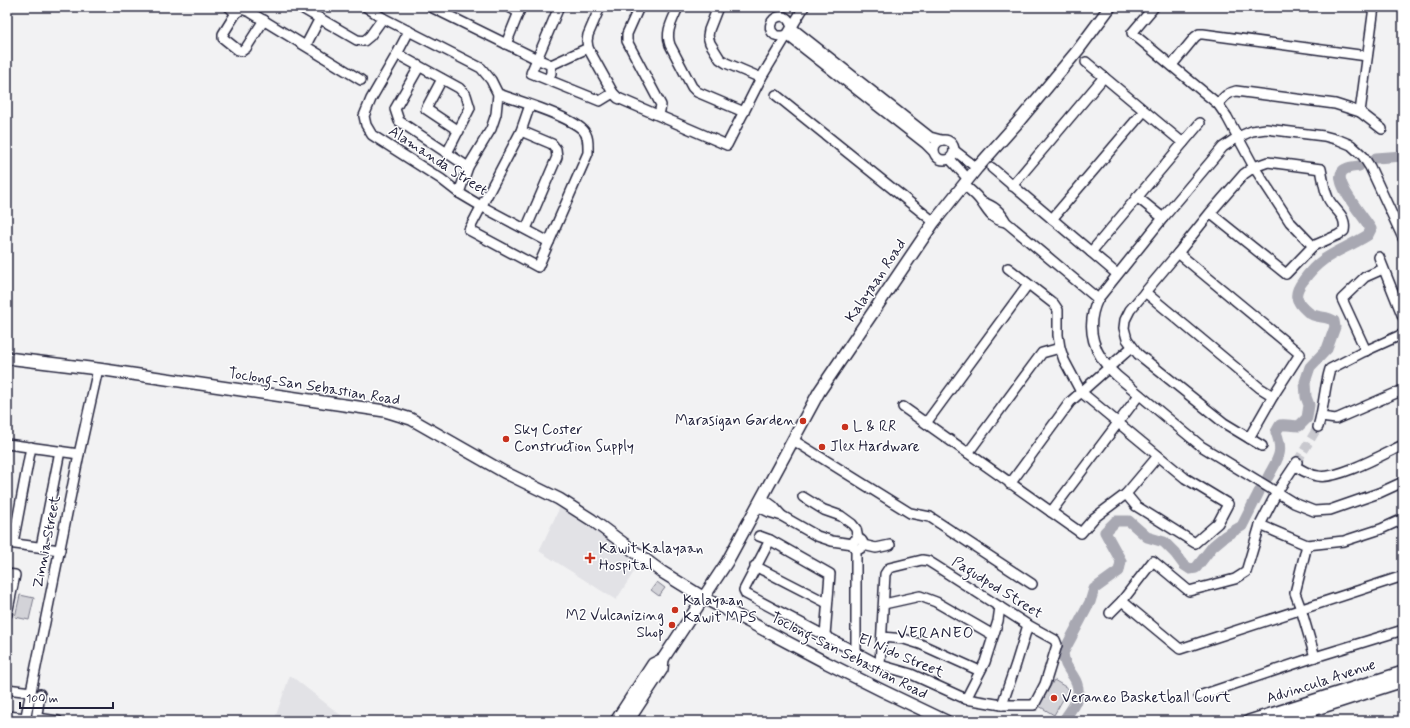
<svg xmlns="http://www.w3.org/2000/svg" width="1410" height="728" font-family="Mynerve,sans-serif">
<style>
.built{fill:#e2e2e6}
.green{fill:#d3d3d8;stroke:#7a7a8a}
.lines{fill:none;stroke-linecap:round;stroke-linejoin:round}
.river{stroke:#a8a8b2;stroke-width:11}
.minor-tunnel{stroke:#c8c8ce;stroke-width:9;stroke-dasharray:9 4.5;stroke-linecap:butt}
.minor-casing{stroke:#22223b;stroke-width:12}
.major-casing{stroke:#22223b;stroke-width:14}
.minor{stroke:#fff;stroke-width:9}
.major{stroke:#fff;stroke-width:11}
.poi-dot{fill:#c8321e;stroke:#fff;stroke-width:1.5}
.labels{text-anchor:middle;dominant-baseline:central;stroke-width:3;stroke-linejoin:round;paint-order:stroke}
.street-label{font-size:15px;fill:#22223b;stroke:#fff}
.poi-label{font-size:15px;fill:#22223b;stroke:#fff;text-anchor:start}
.neighbourhood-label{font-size:16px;letter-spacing:1px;fill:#22223b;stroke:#fff}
</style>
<rect width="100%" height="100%" fill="#f2f2f3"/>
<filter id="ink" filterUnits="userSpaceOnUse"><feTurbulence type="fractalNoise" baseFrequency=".025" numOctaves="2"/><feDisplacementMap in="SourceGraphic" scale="8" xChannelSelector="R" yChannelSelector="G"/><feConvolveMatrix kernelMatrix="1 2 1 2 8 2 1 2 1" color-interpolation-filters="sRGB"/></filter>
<g filter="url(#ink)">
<g class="built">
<path d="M560 507 593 529 639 564 616 600 539 551Z"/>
<path d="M290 675 348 721H274Z"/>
</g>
<g class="green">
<path d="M657 582 665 588 659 596 651 590Z"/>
<path d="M20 595 34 598 29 620 15 617Z"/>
<path d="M1054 680 1069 689 1054 715 1039 706Z"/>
</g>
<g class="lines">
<g class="river">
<path d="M1376 158 1403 156"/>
<path d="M1268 477C1278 458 1284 453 1276 432L1280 425C1286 424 1292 426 1299 426L1307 418 1309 405 1306 397 1305 382 1310 367 1327 349 1335 327 1334 321C1326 315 1316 319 1308 312 1295 301 1293 294 1303 281 1323 253 1341 252 1368 235L1371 229C1365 218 1333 183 1342 172 1345 167 1353 167 1359 166"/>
<path d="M1063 721C1074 706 1085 694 1073 676 1067 667 1064 663 1063 653L1090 602 1094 589 1119 571 1121 561 1105 532 1116 521H1129L1147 537 1164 542 1175 553 1184 565 1190 569 1196 568 1213 546 1225 536 1242 526 1259 492"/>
</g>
<path class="minor-tunnel" d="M1297 462 1318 427"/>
<defs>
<g id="minor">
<path d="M229 7 236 13 242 9 250 12 361 80"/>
<path d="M300 7 357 40 364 41 370 36 383 18"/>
<path d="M366 7 383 18 481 68 491 80 498 94 496 114 491 129 468 167 459 193"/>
<path d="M431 7 537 59 559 7"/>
<path d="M509 7 518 12"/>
<path d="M600 7 588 35 587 41 588 48 613 93 618 98 727 145 761 78 804 7"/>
<path d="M639 7 627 34V41L661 105 659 115"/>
<path d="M678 7C673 20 665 31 670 45L692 87 697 92 744 112"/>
<path d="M718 7 709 30 708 36 710 43 720 59 726 63 761 78"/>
<path d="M1154 7 1132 33 1218 104 1227 117 1254 167 1290 222 1313 246"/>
<path d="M236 13 223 34V38L238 50 242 51 246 48 264 20"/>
<path d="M409 31 397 54 371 99 364 116 366 125 372 135 441 179 459 193 481 206 549 242"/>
<path d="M506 44 521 7"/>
<path d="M306 45 320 18"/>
<path d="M397 54 459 88 466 95 470 108 447 153"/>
<path d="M1086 62 1183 143"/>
<path d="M551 65 588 48"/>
<path d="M1172 65 1195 37 1199 34H1203L1367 56"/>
<path d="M419 67 395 109 399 121 468 167"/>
<path d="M442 79 426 109 459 131"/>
<path d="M548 80 551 73V65L537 59 531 73 600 101 613 93"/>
<path d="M498 94C519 101 569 116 583 130 589 136 588 145 588 153L538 267 469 230 521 131 530 105"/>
<path d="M776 95 934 222"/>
<path d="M1218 104C1224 97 1227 93 1236 91L1335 104 1360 112 1382 129"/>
<path d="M1360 112 1374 7"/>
<path d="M521 131 552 144 556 149 557 157 526 229"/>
<circle cx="944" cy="150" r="10"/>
<path d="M955 151 977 168"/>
<path d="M934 152 926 144 787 35C783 36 779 37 775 35 760 24 786 3 792 28L930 137 941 140"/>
<path d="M950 159 968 179"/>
<path d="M992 168 1117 274"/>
<path d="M964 185C970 190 978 196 982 203 990 214 991 219 1006 222"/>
<path d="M1012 186 1104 77"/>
<path d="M1137 197 1163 218"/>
<path d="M982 202C994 206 1000 211 1006 222L1098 299"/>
<path d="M1210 213 1286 274 1313 246 1338 235 1344 231C1347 214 1334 211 1328 198 1324 189 1323 178 1321 169L1268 162 1254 167 1244 174 1210 213 1178 253 1130 310 1125 320 1124 328 1127 339 1138 354 1224 423 1262 446"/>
<path d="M1052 219 1144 111"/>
<path d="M1403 238 1370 167 1363 156 1351 145 1339 140 1324 136 1266 129 1252 131 1238 137 1223 147 1163 218 1098 299C1084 328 1094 356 1117 376L1201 446 1294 503 1314 511 1330 510 1379 493 1403 482"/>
<path d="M1091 252 1200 123"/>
<path d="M1178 253 1300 354 1273 396 1249 438"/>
<path d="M1379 257 1403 317"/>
<path d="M1008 268 1054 304 1058 310V335L1060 348 1064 360 1081 392 1185 478 1228 504 1218 523 1195 543 1136 506 1126 494"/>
<path d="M1145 292 1260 388 1273 396"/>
<path d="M1366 351 1342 299 1365 277 1383 269"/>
<path d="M903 407 1081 533 1094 518 1126 494 1158 456"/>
<path d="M1321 417 1336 419 1403 390"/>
<path d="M926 423 1028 284"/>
<path d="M1318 427C1324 408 1324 388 1330 369L1363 352 1403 334"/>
<path d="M793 440 910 513 930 517 1032 584"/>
<path d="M7 444 79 454"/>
<path d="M968 453 1042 353 1060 348"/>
<path d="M1297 462 1277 492 1260 525 1307 545 1295 593 1301 609 1315 657"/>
<path d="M1295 466C1302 470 1309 475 1318 476 1337 480 1384 454 1403 445"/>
<path d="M1010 484 1070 402 1132 347"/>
<path d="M803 497 824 510 841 516 852 524 856 529 858 539"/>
<path d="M762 498 773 506 781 515"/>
<path d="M757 506 769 512 782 516 817 536 832 541 853 544"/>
<path d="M1051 512 1139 395"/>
<path d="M759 536 770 540 830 574 825 635"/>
<circle cx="858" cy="544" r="5"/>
<path d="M770 540 744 590 746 594 880 665 911 674 966 699 1002 705H1034L1045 684 1057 645 1055 640 1028 625 936 566 928 561 922 560 889 568 885 574 880 665"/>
<path d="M8 543 60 550"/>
<path d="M13 543 31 447"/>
<path d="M863 545 876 548 890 545"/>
<path d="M1307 545 1344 541 1381 529 1403 519"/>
<path d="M41 547 60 451"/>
<path d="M755 566 827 603"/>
<path d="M7 574 15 575 7 614"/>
<path d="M1122 601 1180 649 1403 576"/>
<path d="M884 604 920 596 936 602 993 635"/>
<path d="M1110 613 1122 601 1153 561 1189 591 1235 579 1246 572 1260 525"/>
<path d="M882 637 904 639 920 644 980 671"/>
<path d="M856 653V549"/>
<path d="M7 689 31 692"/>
<path d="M1199 696 1315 657 1403 630"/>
<path d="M966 699 985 662 998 621 1000 607"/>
<path d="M1002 705 1016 664 1028 625"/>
<path d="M7 716 26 718"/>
<path d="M37 718 58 721"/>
<path d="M25 721 79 454 98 369"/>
<path d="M36 721 40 694"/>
</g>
<g id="major">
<path d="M7 358 98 369 385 411 411 419 504 472 559 499 592 520 662 572 704 598 823 661 881 690 946 721"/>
<path d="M616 721 653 664 663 659 727 562 819 392 934 222 977 168 1019 121 1078 50 1110 7"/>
<path d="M628 721 662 669 663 659"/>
<path d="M1249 721 1403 672"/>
<path d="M1279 721 1403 681"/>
</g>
</defs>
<use href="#minor" class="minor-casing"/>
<use href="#major" class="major-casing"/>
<use href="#minor" class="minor"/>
<use href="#major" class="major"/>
</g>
</g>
<g class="poi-dot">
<circle cx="803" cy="421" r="4"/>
<circle cx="845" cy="427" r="4"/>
<circle cx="506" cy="439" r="4"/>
<circle cx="822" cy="447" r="4"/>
<path d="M588 552h4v4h4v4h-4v4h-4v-4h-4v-4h4z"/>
<circle cx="675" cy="610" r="4"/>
<circle cx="672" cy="625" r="4"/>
<circle cx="1054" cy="698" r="4"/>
</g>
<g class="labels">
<g class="street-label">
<text transform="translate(438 161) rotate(33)">Alamanda Street</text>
<text transform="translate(876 281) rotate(-56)">Kalayaan Road</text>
<text transform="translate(314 387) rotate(9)">Toclong-San Sebastian Road</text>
<text transform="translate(47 542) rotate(-79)">Zinnia Street</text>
<text transform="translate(997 588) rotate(32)">Pagudpod Street</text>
<text transform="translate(849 656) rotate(27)">Toclong-San Sebastian Road</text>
<text transform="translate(901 656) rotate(23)">El Nido Street</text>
<text transform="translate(1321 682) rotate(-18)">Advincula Avenue</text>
</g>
<g class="poi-label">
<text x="795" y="421" text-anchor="end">Marasigan Garden</text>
<text x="853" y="427">L &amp; RR</text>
<text x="514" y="430">Sky Coster<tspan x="514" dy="17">Construction Supply</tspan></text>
<text x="830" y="447">Jlex Hardware</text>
<text x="599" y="549">Kawit Kalayaan<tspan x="599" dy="17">Hospital</tspan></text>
<text x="683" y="601">Kalayaan<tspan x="683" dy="17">Kawit MPS</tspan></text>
<text x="664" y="616" text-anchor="end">M2 Vulcanizing<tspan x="664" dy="17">Shop</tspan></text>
<text x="1062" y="698">Veraneo Basketball Court</text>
</g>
<g class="neighbourhood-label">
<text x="936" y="633">VERANEO</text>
</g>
</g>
<rect width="1410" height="728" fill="none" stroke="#fff" stroke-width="24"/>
<rect x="12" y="12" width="1386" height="704" fill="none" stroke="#22223b" stroke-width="1.5" filter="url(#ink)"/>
<path d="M20 702v6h93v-6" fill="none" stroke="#22223b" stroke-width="2"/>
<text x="26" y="702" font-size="12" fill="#22223b" stroke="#ffffff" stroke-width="3" paint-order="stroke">100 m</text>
</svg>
